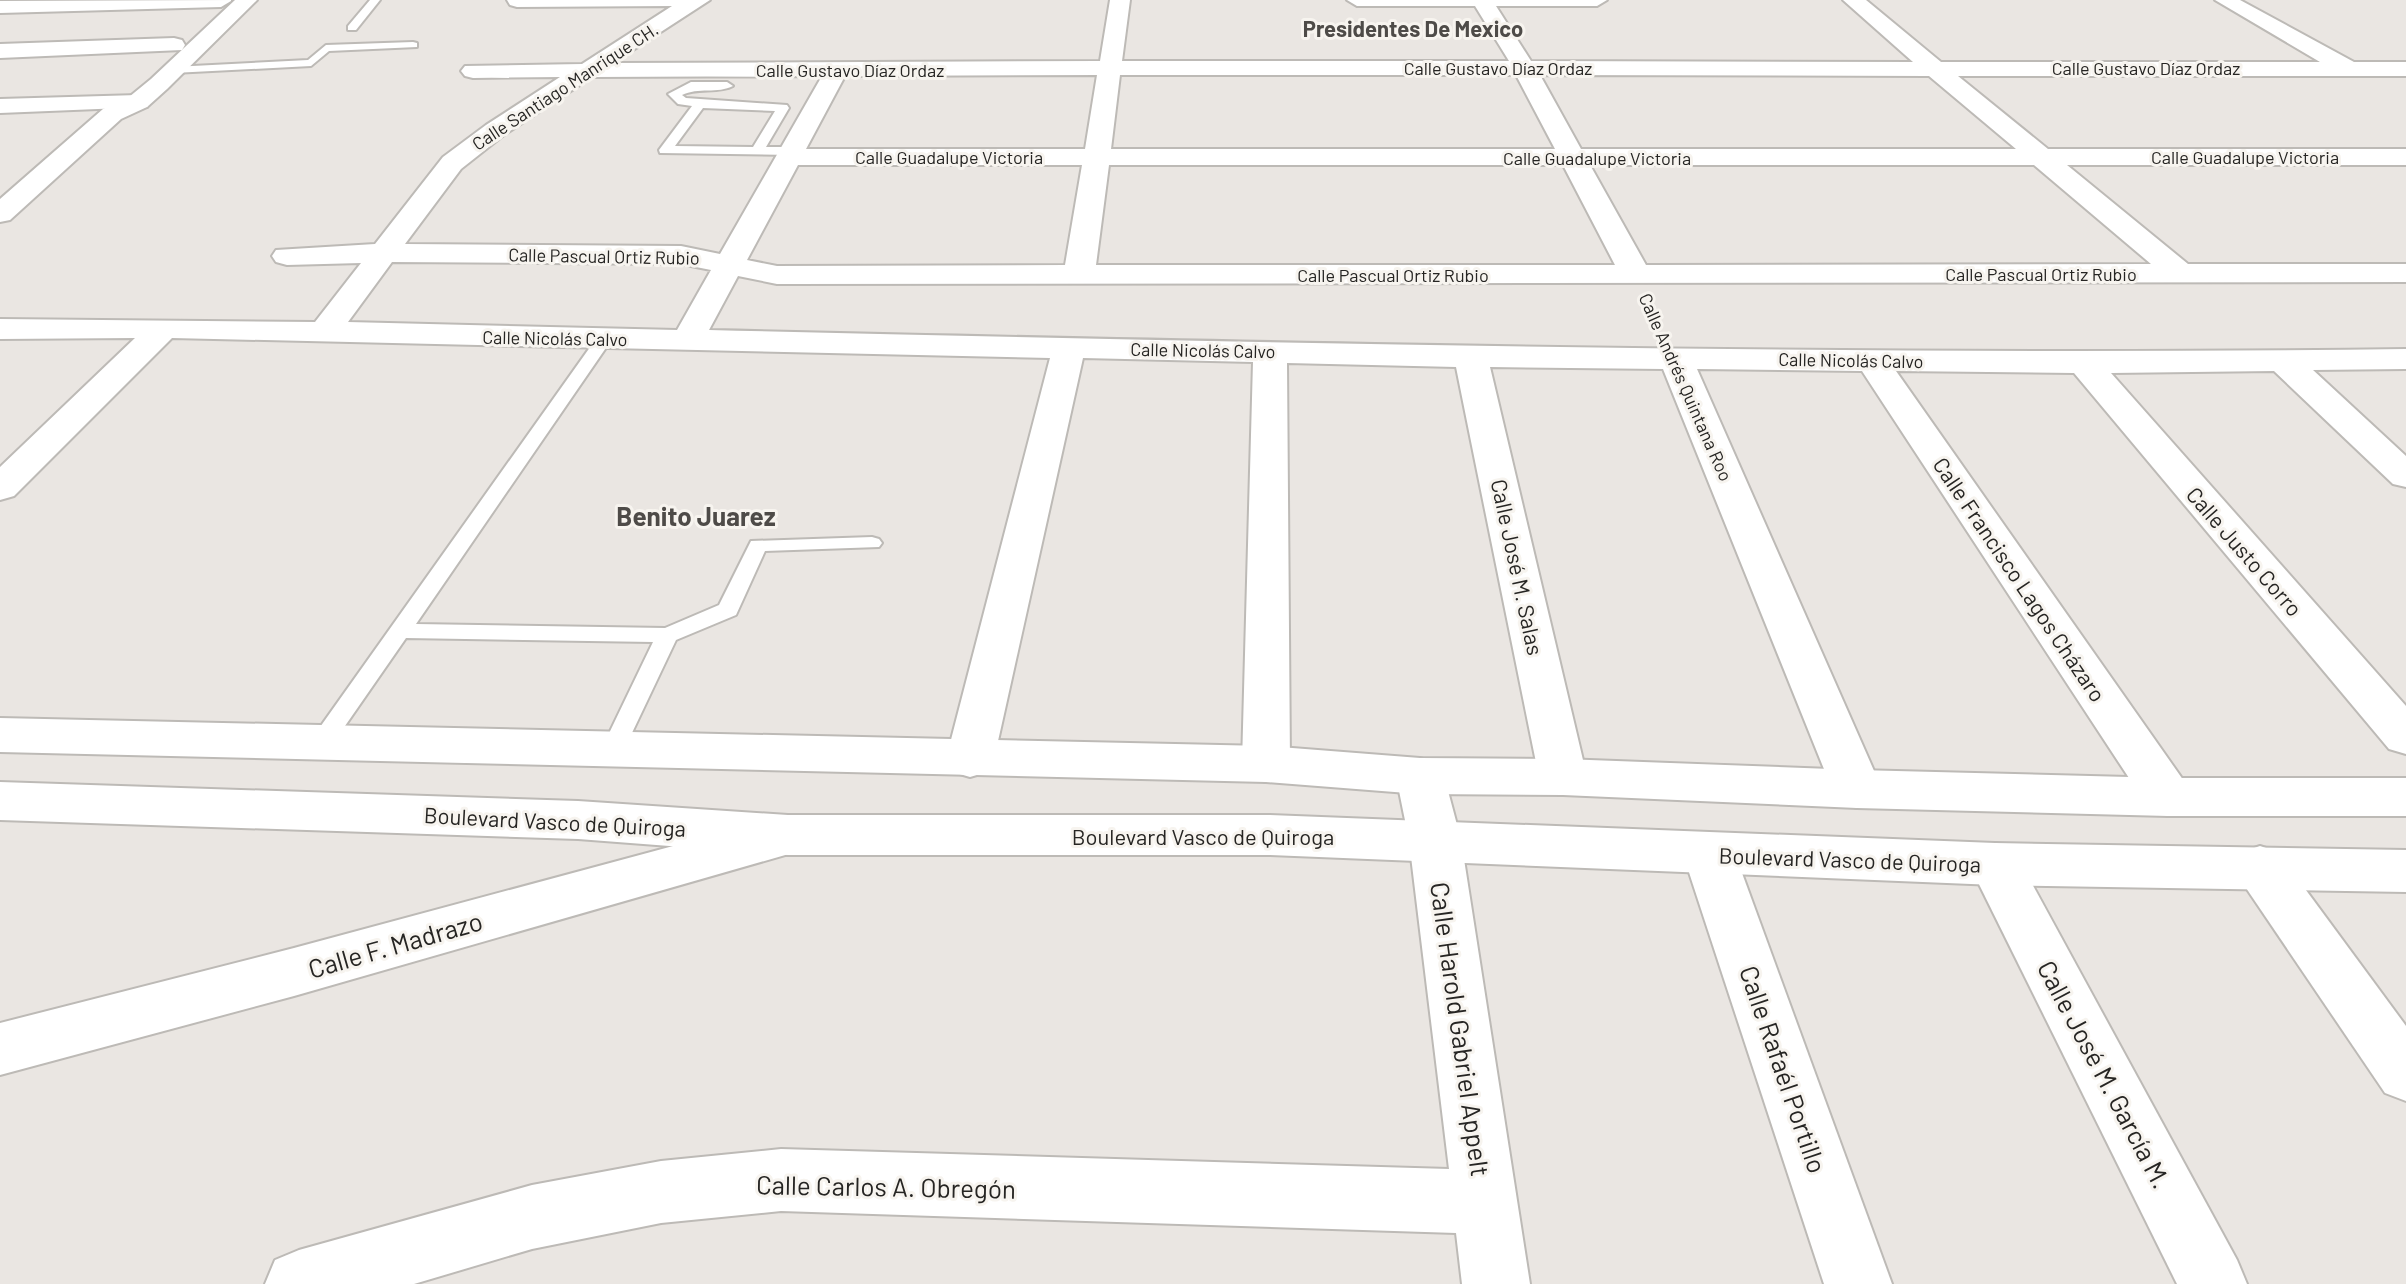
<svg xmlns="http://www.w3.org/2000/svg" width="2406" height="1284" font-family="Barlow,sans-serif">
<style>
.lines{fill:none;stroke-linecap:round;stroke-linejoin:round}
.lane-casing{stroke:#bdbab6;stroke-width:4}
.street-casing{stroke:#bdbab6;stroke-width:4}
.secondary-casing{stroke:#bdbab6;stroke-width:4}
.path{stroke:#878582;stroke-width:3;stroke-dasharray:3 3;stroke-linecap:butt}
.lane{fill:#fff;fill-rule:evenodd}
.street{fill:#fff;fill-rule:evenodd}
.secondary{fill:#fff;fill-rule:evenodd}
.labels{text-anchor:middle;dominant-baseline:central;stroke-width:6;stroke-linejoin:round;paint-order:stroke}
.far-street-label{font-size:18px;fill:#262523;stroke:#f7f4ef}
.far-quarter-label{font-size:22px;font-weight:bold;fill:#4e4b48;stroke:#f7f4ef}
.street-label{font-size:22px;fill:#262523;stroke:#f7f4ef}
.quarter-label{font-size:26px;font-weight:bold;fill:#4e4b48;stroke:#f7f4ef}
.near-street-label{font-size:26px;fill:#262523;stroke:#f7f4ef}
</style>
<rect width="100%" height="100%" fill="#eae6e2"/>
<g class="lines">
<defs>
<g id="lane">
<path d="M370 0H380L356 30H348V26Z"/>
<path d="M413 42 417 43V47L329 51 311 66 173 73 167 70 173 67 308 60 326 45Z"/>
<path d="M691 82H727L733 86C718 94 698 87 682 95L686 98 787 105 789 108 766 147H792L798 151 792 155 660 153 659 150 692 106 678 104 668 94ZM703 108 775 111 753 147 675 146Z"/>
<path d="M604 334 612 339 416 624 665 628 719 605 751 541 872 537 879 539 882 543 879 547 765 551 736 615 676 640 621 756 613 759 605 756 601 750 653 642 406 638 329 749 321 752 313 749 309 743 313 737 598 336Z"/>
</g>
<g id="street">
<path d="M710 0 613 63 1100 61 1110 0H1130L1122 61H1509L1475 6H1357L1347 0H1607L1597 6H1496L1531 61 1913 62 1843 0H1866L1941 62H2320L2215 0H2240L2354 62H2406V76H1958L2048 149H2406V165H2067L2188 264H2406V282L777 284 738 276 709 330C1275 343 1840 356 2406 349V369L2313 370 2406 456V487L2393 484 2274 371 2111 373 2406 706V754L2389 749 2074 373 1896 371 2186 784 2193 797 2186 810 2168 816 2150 810 1862 371 1697 369 1882 789 1874 802 1857 808 1840 802 1832 789 1663 369 1490 367 1587 777 1580 790 1563 795 1546 790 1539 777 1456 367 1287 363 1290 764 1283 777 1266 782 1249 777 1242 764 1253 362 1083 358 994 759 987 772 970 777 953 772 946 759 1050 358 172 338 14 496 0 500V467L135 338 0 339V319L315 322 361 263 287 265 276 262 272 256 276 250 375 244 443 157 486 125 560 77 473 78 465 76 461 71 465 66 582 64 672 6 517 7 510 5 507 0ZM1097 75 1085 149H806L845 76ZM1120 75H1516L1555 149H1111ZM1540 75 1929 76 2016 149H1581ZM822 76 720 254 681 246 405 244 461 169 504 135 592 77ZM798 165H1082L1065 265 777 266 747 260ZM1109 165H1563L1615 265H1096ZM1590 165H2034L2151 264 1646 265ZM392 262 681 264 711 270 677 330 348 322Z"/>
<path d="M0 1 231 0V1L221 7 0 13Z"/>
<path d="M174 38 182 40 185 45 182 50 0 58V44Z"/>
<path d="M138 95 147 97 150 102 147 107 0 113V99Z"/>
<path d="M1420 758 1437 763 1444 776 1461 840 1530 1284H1462L1456 1233 781 1211 661 1223 532 1249 414 1284H265L275 1260 299 1250 532 1185 661 1161 781 1149 1449 1169 1409 840 1396 776 1403 763Z"/>
<path d="M788 815 806 821 814 835 806 849 294 996 0 1075V1023L294 948Z"/>
<path d="M1709 834 1727 840 1735 854 1892 1284H1824L1683 854 1691 840Z"/>
<path d="M1995 843 2013 849 2237 1260 2247 1284H2177L1969 864 1977 849Z"/>
<path d="M2260 846 2278 852 2406 1026V1101L2385 1093 2242 882 2234 867 2242 852Z"/>
</g>
<g id="secondary">
<path d="M235 0H257L167 89 147 107 121 119 10 220 0 222V199L103 109 129 97 151 79Z"/>
<path d="M0 718 1266 746 1420 758 1563 759 1857 770 2168 778H2406V816H2168L1857 808 1563 795 1420 794 1266 782 0 752Z"/>
<path d="M0 782 578 801 788 815H1270L1995 843 2406 850V892L1995 885 1270 855H788L578 839 0 820Z"/>
</g>
</defs>
<use href="#lane" class="lane-casing"/>
<use href="#street" class="street-casing"/>
<use href="#secondary" class="secondary-casing"/>
<path class="path" d="M1648 301 1661 328"/>
<use href="#lane" class="lane"/>
<use href="#street" class="street"/>
<use href="#secondary" class="secondary"/>
</g>
<g class="labels">
<g class="far-street-label">
<text x="1498" y="68">Calle Gustavo Díaz Ordaz</text>
<text x="2146" y="68">Calle Gustavo Díaz Ordaz</text>
<text x="850" y="70">Calle Gustavo Díaz Ordaz</text>
<text transform="translate(565 86) rotate(-33)">Calle Santiago Manrique CH.</text>
<text x="949" y="157">Calle Guadalupe Victoria</text>
<text x="2245" y="157">Calle Guadalupe Victoria</text>
<text x="1597" y="158">Calle Guadalupe Victoria</text>
<text transform="translate(604 256) rotate(1)">Calle Pascual Ortiz Rubio</text>
<text x="2041" y="274">Calle Pascual Ortiz Rubio</text>
<text x="1393" y="275">Calle Pascual Ortiz Rubio</text>
<text transform="translate(555 338) rotate(1)">Calle Nicolás Calvo</text>
<text transform="translate(1203 350) rotate(1)">Calle Nicolás Calvo</text>
<text transform="translate(1851 360) rotate(1)">Calle Nicolás Calvo</text>
<text transform="translate(1686 387) rotate(66)">Calle Andrés Quintana Roo</text>
</g>
<g class="far-quarter-label">
<text x="1413" y="28">Presidentes De Mexico</text>
</g>
<g class="street-label">
<text transform="translate(2245 551) rotate(49)">Calle Justo Corro</text>
<text transform="translate(1518 567) rotate(78)">Calle José M. Salas</text>
<text transform="translate(2020 579) rotate(56)">Calle Francisco Lagos Cházaro</text>
<text transform="translate(555 821) rotate(3)">Boulevard Vasco de Quiroga</text>
<text x="1203" y="836">Boulevard Vasco de Quiroga</text>
<text transform="translate(1850 859) rotate(2)">Boulevard Vasco de Quiroga</text>
</g>
<g class="quarter-label">
<text x="696" y="515">Benito Juarez</text>
</g>
<g class="near-street-label">
<text transform="translate(395 944) rotate(-16)">Calle F. Madrazo</text>
<text transform="translate(1461 1029) rotate(82)">Calle Harold Gabriel Appelt</text>
<text transform="translate(1784 1069) rotate(71)">Calle Rafaél Portillo</text>
<text transform="translate(2105 1074) rotate(62)">Calle José M. García M.</text>
<text transform="translate(886 1186) rotate(1)">Calle Carlos A. Obregón</text>
</g>
</g>
</svg>
